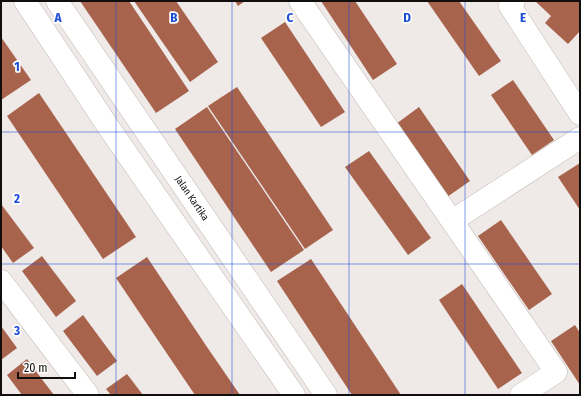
<svg xmlns="http://www.w3.org/2000/svg" width="581" height="396" font-family="'Fira Sans Condensed',sans-serif">
<style>
.building{fill:#a7634c}
.lines{fill:none;stroke-linecap:round;stroke-linejoin:round}
.street-casing{stroke:#bfbab8;stroke-width:23}
.street{stroke:#fff;stroke-width:22}
.grid{fill:none;stroke:#1d4ed8;stroke-width:1;stroke-opacity:0.55}
.labels{text-anchor:middle;dominant-baseline:central;stroke-width:3.5;stroke-linejoin:round;paint-order:stroke}
.street-label{font-size:10px;fill:#110f0e;stroke:#fff}
.grid-label{font-size:13px;text-anchor:middle;font-weight:bold;fill:#1d4ed8;stroke:#fff;stroke-width:3.5;stroke-linejoin:round;paint-order:stroke}
</style>
<rect width="100%" height="100%" fill="#efe9e7"/>
<g class="building">
<path d="M80 1H129L189 91 156 113Z"/>
<path d="M134 1H176L218 62 190 82Z"/>
<path d="M235 1H245L238 6Z"/>
<path d="M321 1H355L397 64 373 80Z"/>
<path d="M427 1H459L501 61 479 76Z"/>
<path d="M535 1H579L580 2V31L568 44 545 23 551 16Z"/>
<path d="M285 22 345 112 321 127 261 38Z"/>
<path d="M1 37 31 80 1 100Z"/>
<path d="M513 80 554 140 532 155 491 95Z"/>
<path d="M237 87 333 230 305 249 208 106Z"/>
<path d="M39 93 136 237 103 259 7 116Z"/>
<path d="M207 107 304 250 271 272 175 129Z"/>
<path d="M419 107 470 181 447 197 396 124Z"/>
<path d="M369 151 431 238 408 255 345 167Z"/>
<path d="M580 163V210L558 177Z"/>
<path d="M1 204 34 248 13 263 1 246Z"/>
<path d="M501 220 552 294 529 310 478 236Z"/>
<path d="M42 256 76 301 56 317 22 271Z"/>
<path d="M147 257 207 347 240 395H195L176 367 116 278Z"/>
<path d="M311 259 331 289 401 395H352L277 281Z"/>
<path d="M462 284 522 373 498 389 439 300Z"/>
<path d="M83 315 117 361 97 376 63 331Z"/>
<path d="M575 325 580 333V385L551 341Z"/>
<path d="M1 326 17 348 1 360Z"/>
<path d="M27 359 44 382 54 395H22L7 375Z"/>
<path d="M127 374 143 395H111L106 389Z"/>
</g>
<g class="lines">
<defs>
<g id="street">
<path d="M25 1 109 128 294 395"/>
<path id="s1" d="M57 1 326 395"/>
<path d="M300 1 452 221"/>
<path d="M514 1 510 6 580 114"/>
<path d="M1 281 88 395"/>
<path d="M521 395 556 372 452 221 580 138"/>
</g>
</defs>
<use href="#street" class="street-casing"/>
<use href="#street" class="street"/>
</g>
<path class="grid" d="M116 1V395M232 1V395M349 1V395M465 1V395M1 132H580M1 264H580"/>
<g class="labels">
<g class="street-label">
<text stroke="none"><textPath href="#s1" startOffset="239">Jalan Kartika</textPath></text>
</g>
</g>
<g class="grid-label">
<text x="58" y="22">A</text>
<text x="174" y="22">B</text>
<text x="290" y="22">C</text>
<text x="407" y="22">D</text>
<text x="523" y="22">E</text>
<text x="17" y="71">1</text>
<text x="17" y="203">2</text>
<text x="17" y="335">3</text>
</g>
<rect width="581" height="396" fill="none" stroke="#110f0e" stroke-width="4"/>
<path d="M18 372v6h57v-6" fill="none" stroke="#110f0e" stroke-width="2"/>
<text x="24" y="372" font-size="12" fill="#110f0e" stroke="#ffffff" stroke-width="3" paint-order="stroke">20 m</text>
</svg>
